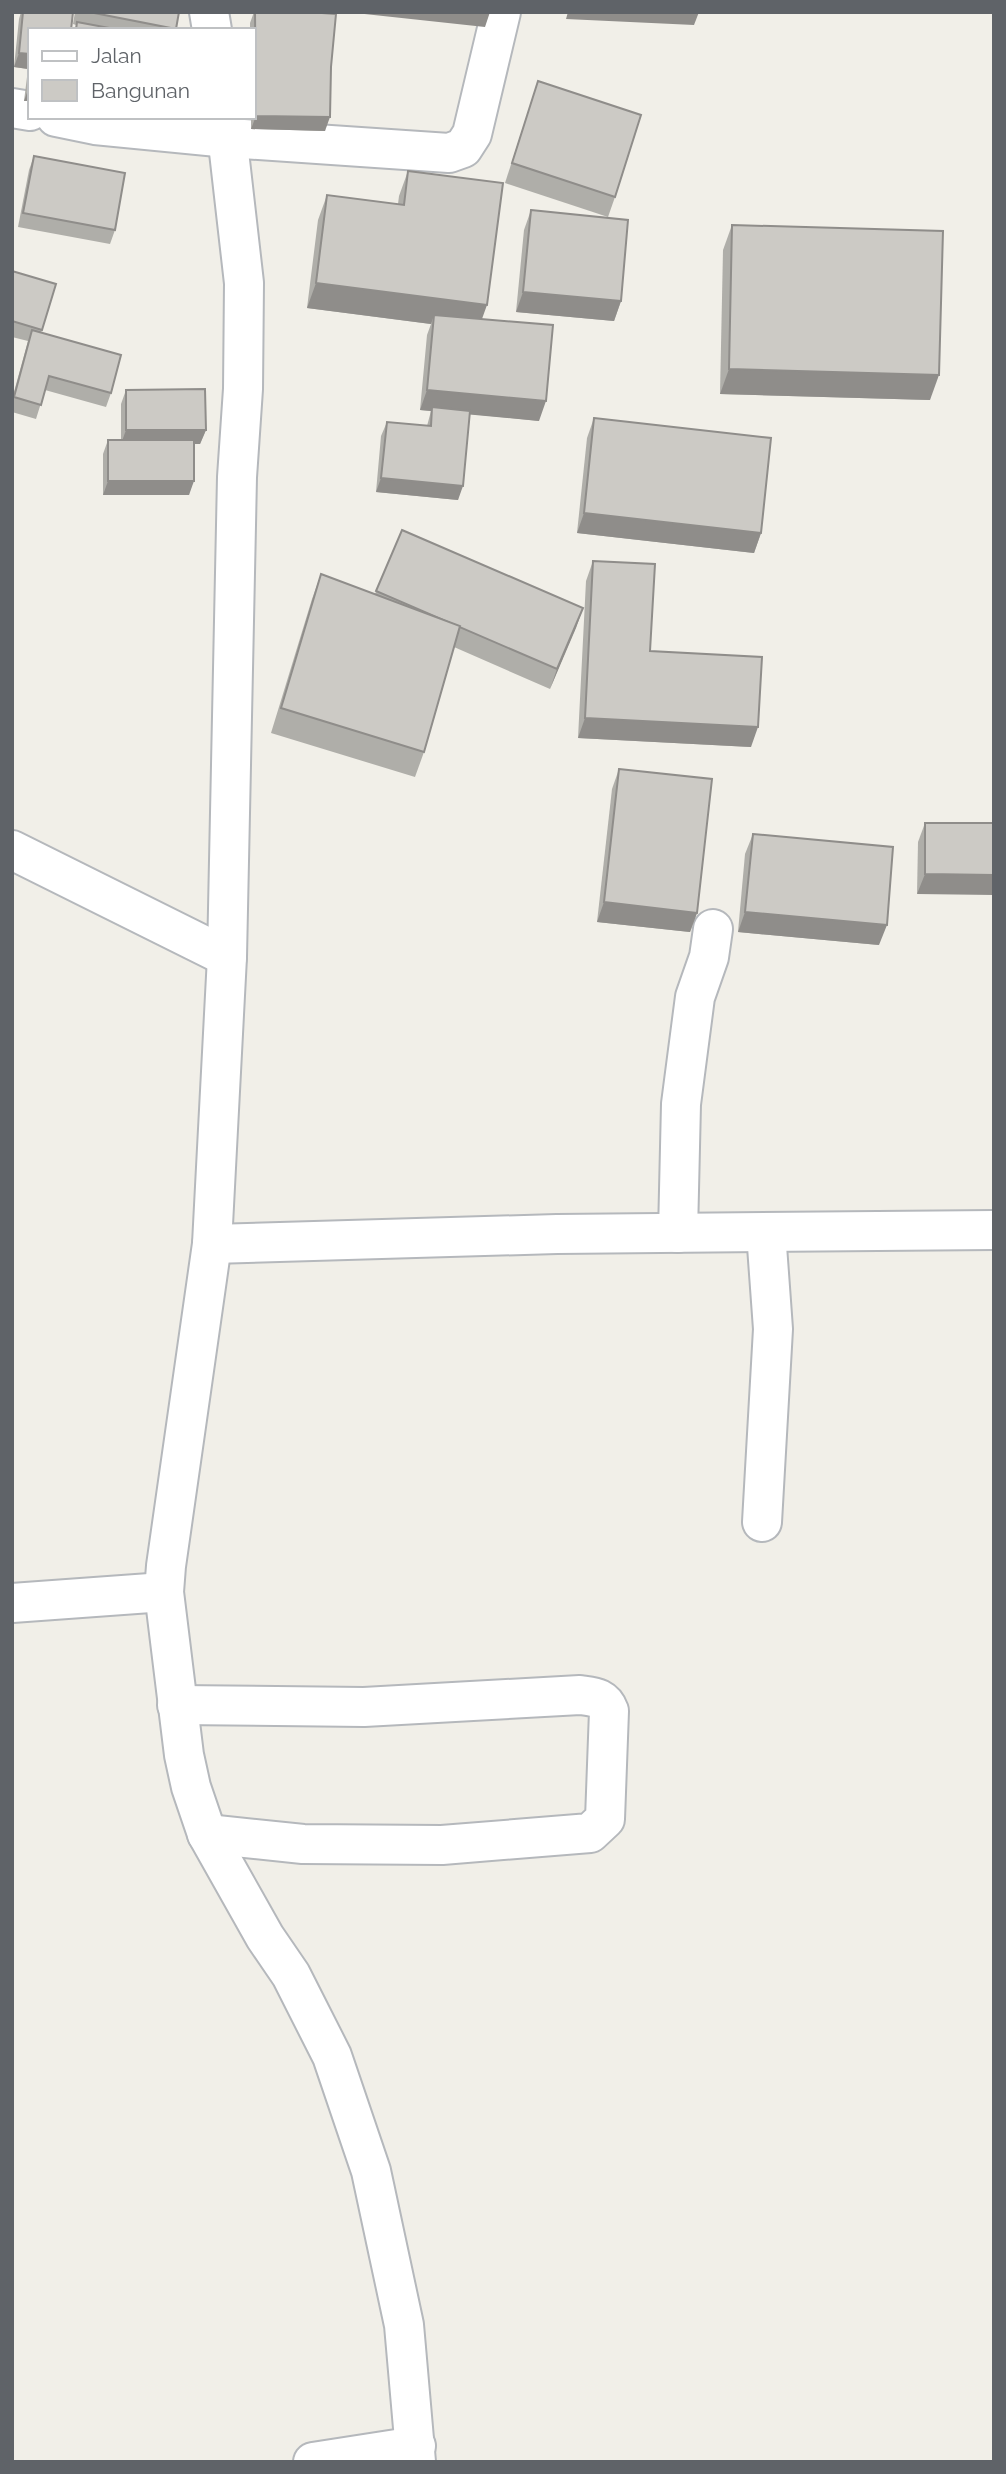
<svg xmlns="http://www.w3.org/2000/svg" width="1006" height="2474" font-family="Raleway,sans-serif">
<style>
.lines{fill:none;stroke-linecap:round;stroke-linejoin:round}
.minor-casing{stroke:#b5b8bc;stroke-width:42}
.minor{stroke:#fff;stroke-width:38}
.wall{fill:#afaea9}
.shaded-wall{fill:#8f8d8a}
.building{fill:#cccac5;stroke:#8f8d8a;stroke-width:2}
</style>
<rect width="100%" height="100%" fill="#f1efe8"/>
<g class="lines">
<defs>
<g id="minor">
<path d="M209 12 212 30"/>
<path d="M12 108 30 111"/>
<path d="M56 117 95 125 228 138 449 153 463 148 472 134 501 12"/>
<path d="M225 117 244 283 243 389 237 477 227 957 212 1244 166 1566 164 1592 184 1755 191 1787 207 1834 265 1937 291 1975 332 2056 371 2171 404 2325 416 2462"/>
<path d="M12 850 227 957"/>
<path d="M678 1233 681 1104 695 997 709 957 713 929"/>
<path d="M212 1244 557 1234 994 1230"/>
<path d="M762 1522 773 1329 766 1232"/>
<path d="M12 1603 164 1592"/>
<path d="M177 1705 364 1707 580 1695C594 1697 604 1697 609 1711L605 1819 590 1833 442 1845 303 1844 207 1834"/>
<path d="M313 2462 416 2446"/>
</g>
</defs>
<use href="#minor" class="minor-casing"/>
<use href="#minor" class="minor"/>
</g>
<g class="wall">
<path d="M21 12H73L30 30V101H24L28 69 14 67 19 19Z"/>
<path d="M75 12H179L175 30H75L76 25 73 24Z"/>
<path d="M254 12H308L331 67 325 131 251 129V117H254V30H250V23Z"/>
<path d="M538 81 615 197 608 217 505 183Z"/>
<path d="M34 156 115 230 110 244 18 227 29 170Z"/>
<path d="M408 171 482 319 539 421 470 414 458 500 376 492 381 436 387 422 427 426 431 411 420 410 427 335 431 324 307 308 318 220 327 195 398 204 399 196Z"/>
<path d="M531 210 621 301 614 321 516 312 524 230Z"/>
<path d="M732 225 930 400 720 394 723 250Z"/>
<path d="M12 271 56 284 41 333 111 393 106 407 45 390 36 419 12 412V399L28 341 12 337Z"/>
<path d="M126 390 206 430 200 444H194L189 495H103V454L108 440H121V404Z"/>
<path d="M594 418 761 533 754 553 577 533 587 438Z"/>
<path d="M402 530 583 608 550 689 454 647 424 752 415 777 271 733 312 599 321 574 375 594Z"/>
<path d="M593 561 650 651 751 747 578 738 586 581Z"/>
<path d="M619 769 697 913 690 932 597 922 612 789Z"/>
<path d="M925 823H994L917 894 918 842Z"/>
<path d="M753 834 879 945 738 932 745 854Z"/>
</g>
<g class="shaded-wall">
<path d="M346 12H490L485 27Z"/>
<path d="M568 12H699L694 25 566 19Z"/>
<path d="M19 53 30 54V65L28 69 14 67Z"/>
<path d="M29 87 30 101H24Z"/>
<path d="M256 116 330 117 325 131 251 129Z"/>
<path d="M316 283 487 305 478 330 434 315 431 324 307 308Z"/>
<path d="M523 292 621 301 614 321 516 312Z"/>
<path d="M729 369 939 375 930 400 720 394Z"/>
<path d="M427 390 546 401 539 421 432 411V407L431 411 420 410Z"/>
<path d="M126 430H206L200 444H121Z"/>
<path d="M381 478 463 486 458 500 376 492Z"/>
<path d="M108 481H194L189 495H103Z"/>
<path d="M584 513 761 533 754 553 577 533Z"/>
<path d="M583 608 576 628 550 689 557 669Z"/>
<path d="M585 718 758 727 751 747 578 738Z"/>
<path d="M925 874 994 875V895L917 894Z"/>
<path d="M604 902 697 913 690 932 597 922Z"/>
<path d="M745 912 887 925 879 945 738 932Z"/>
</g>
<g class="building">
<path d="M23 12H73L71 30H30V54L19 53Z"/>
<path d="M89 12H179L176 29Z"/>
<path d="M255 12H308L336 14 331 67 330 117 256 116Z"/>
<path d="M77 22 120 30H76Z"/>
<path d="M538 81 641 115 615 197 512 163Z"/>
<path d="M34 156 125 173 115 230 23 213Z"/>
<path d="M408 171 503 183 487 305 316 283 327 195 404 205Z"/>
<path d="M531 210 628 220 621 301 523 292Z"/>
<path d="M732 225 943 231 939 375 729 369Z"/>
<path d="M12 271 56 284 42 330 12 321Z"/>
<path d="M434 315 553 325 546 401 427 390Z"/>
<path d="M32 330 121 355 111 393 49 376 41 405 14 397Z"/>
<path d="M205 389 206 430H126V390Z"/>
<path d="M432 407 470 411 463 486 381 478 387 422 431 426Z"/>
<path d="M594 418 771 438 761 533 584 513Z"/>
<rect x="108" y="440" width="86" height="41"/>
<path d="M402 530 583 608 557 669 376 591Z"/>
<path d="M593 561 655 564 650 651 762 657 758 727 585 718Z"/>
<path d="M321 574 460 626 424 752 281 708Z"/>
<path d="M619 769 712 779 697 913 604 902Z"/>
<path d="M925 823H994V875L925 874Z"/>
<path d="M753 834 893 847 887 925 745 912Z"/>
</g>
<rect width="1006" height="2474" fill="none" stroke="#5f6368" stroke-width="28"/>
<rect x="28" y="28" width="228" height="91" fill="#ffffff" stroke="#bfc1c3" stroke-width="2"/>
<rect x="42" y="51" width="35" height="10" fill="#ffffff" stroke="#bfc1c3" stroke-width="2"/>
<text x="91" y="63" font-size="21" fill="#5f6368">Jalan</text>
<rect x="42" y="80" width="35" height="21" fill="#cccac5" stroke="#bfc1c3" stroke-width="2"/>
<text x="91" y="98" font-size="21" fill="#5f6368">Bangunan</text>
</svg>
